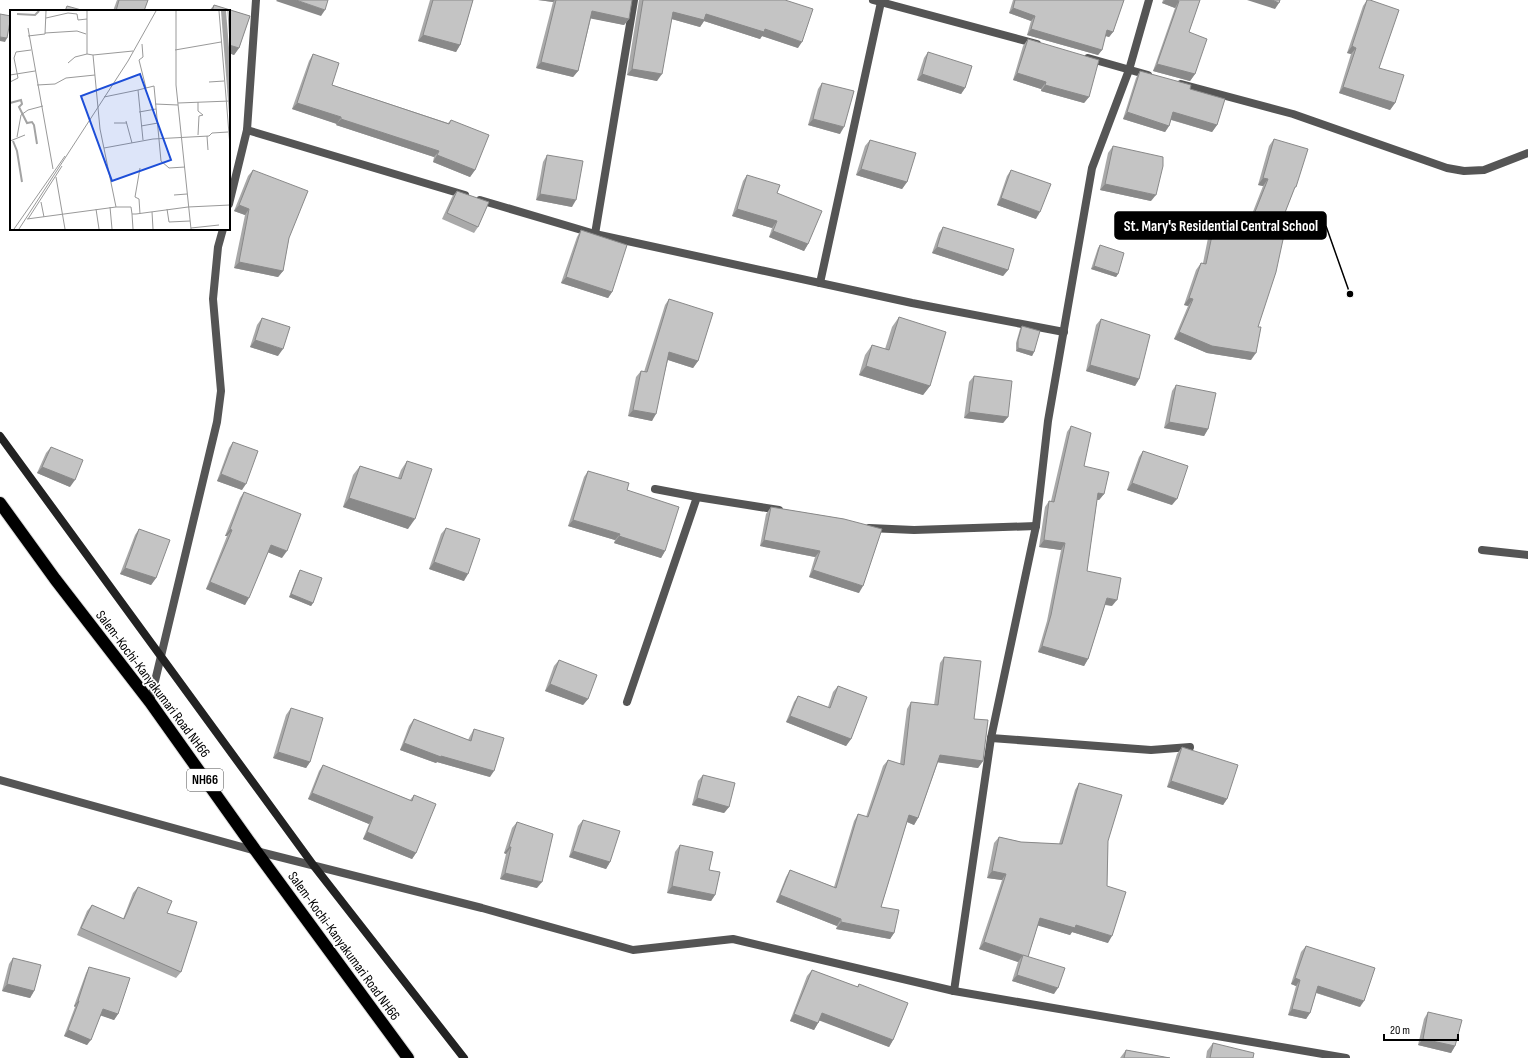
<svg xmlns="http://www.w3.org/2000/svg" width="1528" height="1058" font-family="'Sofia Sans Condensed',sans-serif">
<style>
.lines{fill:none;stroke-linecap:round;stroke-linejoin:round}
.highway-casing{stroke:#dbdbdb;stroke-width:14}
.street{stroke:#555;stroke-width:8}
.secondary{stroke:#222;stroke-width:8}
.highway{stroke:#000;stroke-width:12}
.wall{fill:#a9a9a9}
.shaded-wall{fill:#898989}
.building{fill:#c4c4c4;stroke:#898989}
.labels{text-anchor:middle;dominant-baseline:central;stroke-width:3.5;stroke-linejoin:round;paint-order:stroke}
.shield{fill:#fff;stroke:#4c4c4c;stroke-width:1}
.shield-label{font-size:13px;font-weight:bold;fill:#000}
.street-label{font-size:14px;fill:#000;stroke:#fff}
.inset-river{fill:none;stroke:#a3a3a3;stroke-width:2}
.inset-road{fill:none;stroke:#999;stroke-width:1}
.view{fill:#1d4ed8;fill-opacity:0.15;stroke:#1d4ed8;stroke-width:2}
.inset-edge{fill:none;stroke:#000;stroke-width:2}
.leader{fill:none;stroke:#000;stroke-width:1.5}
.callout-dot{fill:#000;stroke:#fff;stroke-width:1.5}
.callout{fill:#000;stroke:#000;stroke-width:1.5}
.callout-label{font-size:15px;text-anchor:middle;font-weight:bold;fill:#fff}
</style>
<rect width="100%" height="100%" fill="#fff"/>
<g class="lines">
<defs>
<path id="highway" d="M0 503 55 579 150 702 256 851 408 1058"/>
</defs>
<use href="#highway" class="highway-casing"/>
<g class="street">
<path d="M873 0 1037 44"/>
<path d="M1088 58 1148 75"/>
<path d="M1181 84 1293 114 1447 168 1464 171 1484 170 1528 153"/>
<path d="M247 130 256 0"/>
<path d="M480 200 595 234 912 303 1064 332"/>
<path d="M229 204 247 130 465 195"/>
<path d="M595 234 634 0"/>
<path d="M820 283 881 2"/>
<path d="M655 489 697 497 779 510"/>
<path d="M869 528 914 530 1036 526"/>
<path d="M1482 550 1528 555"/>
<path d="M150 702 217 422 221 391 213 299 218 247 223 229"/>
<path d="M627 702 697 497"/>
<path d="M991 738 1151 750 1190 747"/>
<path d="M0 780 256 851 482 908 633 950 733 939 954 991 1346 1058"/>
<path d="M954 991 991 738 1036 526 1048 421 1092 168 1129 70 1149 0"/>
</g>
<path class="secondary" d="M0 436 314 866 464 1058"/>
<use href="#highway" class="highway"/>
</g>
<g class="wall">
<path d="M117 0H148L144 11H113Z"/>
<path d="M430 0H473L460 45 456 52 418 41Z"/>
<path d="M538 0H632L629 19 624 25 591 18 578 71 573 77 536 68 553 2Z"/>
<path d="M639 0H785L798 48 762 36 760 39 704 21 700 27 672 19 657 81 627 75Z"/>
<path d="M1013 0H1124L1113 32 1109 37 1105 36 1102 50 1098 55 1027 35 1031 21 1009 13Z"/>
<path d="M1163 0H1200L1189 32 1195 74 1190 81 1153 71 1175 8 1162 3Z"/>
<path d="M1367 0 1379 68 1395 103 1390 110 1339 93 1351 54 1347 53 1363 6Z"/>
<path d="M214 5 250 16 239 48 234 55 229 53V11H209Z"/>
<path d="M1028 39 1089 97 1084 103 1041 91V89L1013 80 1023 46Z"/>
<path d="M928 52 965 88 961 94 917 80 924 58Z"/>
<path d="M313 54 332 85 448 123 451 120 475 170 470 177 433 162 434 157 336 125 337 124 292 109 309 61Z"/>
<path d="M1140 71 1190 89 1217 125 1212 132 1171 120 1169 126 1165 132 1123 119 1136 78Z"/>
<path d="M822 83 840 134 808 125 818 89Z"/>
<path d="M1274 139 1293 192 1277 233 1251 360 1207 353 1174 339 1188 306 1184 305 1196 270 1201 263H1203L1209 233 1214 226 1245 232 1263 186 1258 185 1269 146Z"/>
<path d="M870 140 907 182 902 189 856 175 865 146Z"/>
<path d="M1113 146 1151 201 1100 190 1108 153Z"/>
<path d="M547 155 572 207 536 200 543 162Z"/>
<path d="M253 170 289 238 283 271 278 277 234 268 245 215 234 211 248 176Z"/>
<path d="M1011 170 1036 219 997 205 1007 176Z"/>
<path d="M747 175 777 193 808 244 804 251 769 237 772 228 732 216 743 181Z"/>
<path d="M457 191 478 227 474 233 442 219 452 197Z"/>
<path d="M943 227 1008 270 1003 276 932 253 939 233Z"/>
<path d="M581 230 612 292 608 298 561 283 577 237Z"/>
<path d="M1100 245 1118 274 1116 277 1091 269 1098 248Z"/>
<path d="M669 299 698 361 693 368 668 360 652 421 628 416 636 377 641 371 644 372 665 305Z"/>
<path d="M899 317 930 386 923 395 859 375 865 355 872 345 885 349 892 327Z"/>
<path d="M262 318 278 356 250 347 257 325Z"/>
<path d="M1101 319 1139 379 1135 386 1086 371 1096 325Z"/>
<path d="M1022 326 1034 352 1032 356 1016 351V343L1020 329Z"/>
<path d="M974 376 1008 417 1003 423 964 418 969 382Z"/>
<path d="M1176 385 1208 429 1204 436 1164 428 1172 391Z"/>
<path d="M1071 426 1084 466 1104 494 1099 500H1097L1087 571 1112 606 1105 605 1088 659 1084 666 1038 652 1047 621 1061 550 1039 547 1045 507 1049 501H1051L1067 432Z"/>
<path d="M233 442 242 490 217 481 229 448Z"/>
<path d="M51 447 70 487 37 473 46 453Z"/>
<path d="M1143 451 1172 505 1127 490 1139 457Z"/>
<path d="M407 461 408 529 343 507 353 475 360 466 398 478 401 470Z"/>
<path d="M588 471 627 490 665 551 661 558 614 543 615 540 568 526 584 477Z"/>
<path d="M244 492 282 558 268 552 245 605 206 589 227 536H225L240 498Z"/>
<path d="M771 507 844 519 859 593 809 577 815 557 760 546 766 514Z"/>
<path d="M446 528 464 581 429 569 441 534Z"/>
<path d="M139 529 156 578 151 585 120 574 135 535Z"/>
<path d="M300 570 313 603 311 606 289 597 298 573Z"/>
<path d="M944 657 974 719 983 761 978 768 938 762 918 818 914 825 907 822 881 907 894 933 890 939 836 929 837 926 776 902 786 877 790 870 834 887 854 821 858 814 866 817 883 766 888 760 900 764 907 709 911 702 934 705 940 663Z"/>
<path d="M559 660 588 699 583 705 545 691 554 666Z"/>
<path d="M838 686 851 739 846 746 786 722 794 702 798 696 828 707 833 692Z"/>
<path d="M291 708 310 762 306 768 273 758 286 715Z"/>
<path d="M414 719 468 740 470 736 474 729 490 777 437 762 436 763 400 750 409 726Z"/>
<path d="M1182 747 1227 799 1223 805 1167 787 1177 754Z"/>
<path d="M323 765 410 800 414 795 416 853 412 859 363 839 369 824 308 799 319 771Z"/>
<path d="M703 775 729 807 724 813 692 805 698 781Z"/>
<path d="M1079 783 1108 841 1107 886 1108 943 1072 932 1070 935 1038 925 1028 957 1054 994 1012 981 1018 962 979 949 1002 880 987 878 994 843 999 837 1021 842 1059 844 1075 790Z"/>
<path d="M583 820 610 862 606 869 569 857 578 826Z"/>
<path d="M517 822 537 888 500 879 506 854 504 853 512 828Z"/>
<path d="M680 845 709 870 715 895 711 901 667 893 675 852Z"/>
<path d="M138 887 167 913 181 972 176 978 77 935 87 911 92 905 123 919 133 893Z"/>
<path d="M1306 946 1360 1007 1316 993 1310 1013 1306 1019 1288 1015 1296 986 1291 984 1301 952Z"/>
<path d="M13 958 34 991 30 998 2 991 9 964Z"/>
<path d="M89 967 118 1014 114 1020 101 1015 87 1045 64 1036 75 1007 74 1006 86 973Z"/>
<path d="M812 970 857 987 859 984 893 1040 889 1047 820 1020 818 1023 814 1030 790 1021 807 976Z"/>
<path d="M1428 1012 1455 1046 1451 1053 1418 1045 1424 1019Z"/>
<path d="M1213 1043 1253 1058H1206L1207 1051Z"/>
<path d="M1126 1050 1170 1058H1120Z"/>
</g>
<g class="shaded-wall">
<path d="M277 0H296L325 10 321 16 276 1Z"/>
<path d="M538 0H555L553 2Z"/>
<path d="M1165 0H1176L1179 1 1175 8 1162 3Z"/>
<path d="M1247 0H1272L1279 3 1275 9Z"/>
<path d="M1013 8 1035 16 1031 21 1009 13Z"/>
<path d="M592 11 629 19 624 25 588 18Z"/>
<path d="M673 12 706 14 765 29 802 42 798 48 762 36 760 39 704 21 700 27 668 18Z"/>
<path d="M1031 29 1102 50 1098 55 1027 35Z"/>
<path d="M1107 30 1113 32 1109 37 1103 35Z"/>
<path d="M423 35 460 45 456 52 418 41Z"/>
<path d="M0 37 7 38 5 42 0 41Z"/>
<path d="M229 45 239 48 234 55 229 53Z"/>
<path d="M1352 46 1356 48 1351 54 1347 53Z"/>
<path d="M541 62 578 71 573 77 536 68Z"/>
<path d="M1157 64 1195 74 1190 81 1153 71Z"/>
<path d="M632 69 662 74 657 81 627 75Z"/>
<path d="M1017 73 1046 82 1041 89 1013 80Z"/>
<path d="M922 74 965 88 961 94 917 80Z"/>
<path d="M1045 85 1089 97 1084 103 1041 91Z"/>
<path d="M1343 87 1395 103 1390 110 1339 93Z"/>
<path d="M297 103 341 117 337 124 292 109Z"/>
<path d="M1127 112 1169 126 1165 132 1123 119Z"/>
<path d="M1173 112 1217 125 1212 132 1169 119Z"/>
<path d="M341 119 439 151 434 157 336 125Z"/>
<path d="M813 119 844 127 840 134 808 125Z"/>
<path d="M437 155 475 170 470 177 433 162Z"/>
<path d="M861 169 907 182 902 189 856 175Z"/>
<path d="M1263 178 1268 179 1263 186 1258 185Z"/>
<path d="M1105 184 1156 195 1151 201 1100 190Z"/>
<path d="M540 194 576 200 572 207 536 200Z"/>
<path d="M1001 198 1040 212 1036 219 997 205Z"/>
<path d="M239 205 249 209 245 215 234 211Z"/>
<path d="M737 209 777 221 772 228 732 216Z"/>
<path d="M773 231 808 244 804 251 769 237Z"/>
<path d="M937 247 1008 270 1003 276 932 253Z"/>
<path d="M239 262 283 271 278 277 234 268Z"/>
<path d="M1094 266 1118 274 1116 277 1091 269Z"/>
<path d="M566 277 612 292 608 298 561 283Z"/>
<path d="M1189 298 1193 299 1188 306 1184 305Z"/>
<path d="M1179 332 1256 353 1251 360 1207 353 1174 339Z"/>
<path d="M255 340 283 349 278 356 250 347Z"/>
<path d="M1018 348 1034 352 1032 356 1016 351Z"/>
<path d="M669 352 698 361 693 368 665 359Z"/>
<path d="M1090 365 1139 379 1135 386 1086 371Z"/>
<path d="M866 366 930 386 923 395 859 375Z"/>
<path d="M633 410 656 414 652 421 628 416Z"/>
<path d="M969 412 1008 417 1003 423 964 418Z"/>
<path d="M1169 422 1208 429 1204 436 1164 428Z"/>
<path d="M42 467 75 480 70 487 37 473Z"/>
<path d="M221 474 246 484 242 490 217 481Z"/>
<path d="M1132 483 1177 499 1172 505 1127 490Z"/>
<path d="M1098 493 1104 494 1099 500 1094 499Z"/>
<path d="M349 498 415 519 408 529 343 507Z"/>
<path d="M573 520 620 534 615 540 568 526Z"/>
<path d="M230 529 232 530 227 536H225Z"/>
<path d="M619 536 665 551 661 558 614 543Z"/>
<path d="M764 540 820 551 815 557 760 546Z"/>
<path d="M1044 540 1065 543 1061 550 1039 547Z"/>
<path d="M271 545 287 551 282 558 267 552Z"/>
<path d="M434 562 468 574 464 581 429 569Z"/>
<path d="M125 568 156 578 151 585 120 574Z"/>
<path d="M813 570 863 586 859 593 809 577Z"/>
<path d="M210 582 249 598 245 605 206 589Z"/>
<path d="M291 594 313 603 311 606 289 597Z"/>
<path d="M1107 598 1117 600 1112 606 1103 604Z"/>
<path d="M1042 646 1088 659 1084 666 1038 652Z"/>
<path d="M550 684 588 699 583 705 545 691Z"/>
<path d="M790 716 851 739 846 746 786 722Z"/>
<path d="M404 743 494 771 490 777 437 762 436 763 400 750Z"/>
<path d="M278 752 310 762 306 768 273 758Z"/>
<path d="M940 755 983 761 978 768 935 762Z"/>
<path d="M1171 781 1227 799 1223 805 1167 787Z"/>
<path d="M312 793 373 817 369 824 308 799Z"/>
<path d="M697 798 729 807 724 813 692 805Z"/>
<path d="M909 815 918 818 914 825 905 821Z"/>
<path d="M367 832 416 853 412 859 363 839Z"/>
<path d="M509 847H511L506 854 504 853Z"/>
<path d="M573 851 610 862 606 869 569 857Z"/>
<path d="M992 871 1006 874 1002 880 987 878Z"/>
<path d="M505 873 542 882 537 888 500 879Z"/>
<path d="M672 886 715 895 711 901 667 893Z"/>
<path d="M780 895 841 919 837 926 776 902Z"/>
<path d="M1040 918 1076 925 1112 936 1108 943 1072 932 1070 935 1036 925Z"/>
<path d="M841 922 894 933 890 939 836 929Z"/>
<path d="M984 942 1028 957 1023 955 1018 962 979 949Z"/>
<path d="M1017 975 1058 988 1054 994 1012 981Z"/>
<path d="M1295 978 1300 980 1296 986 1291 984Z"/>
<path d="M7 984 34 991 30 998 2 991Z"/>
<path d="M1318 986 1364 1001 1360 1007 1314 992Z"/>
<path d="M78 1001H79L75 1007 74 1006Z"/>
<path d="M103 1009 118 1014 114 1020 99 1015Z"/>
<path d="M1292 1009 1310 1013 1306 1019 1288 1015Z"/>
<path d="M822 1013 893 1040 889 1047 818 1020Z"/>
<path d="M794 1014 818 1023 814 1030 790 1021Z"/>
<path d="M68 1030 91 1040 87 1045 64 1036Z"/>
<path d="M1423 1039 1455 1046 1451 1053 1418 1045Z"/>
</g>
<g class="building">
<path d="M119 0H148L144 11H116Z"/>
<path d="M296 0H328L325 10Z"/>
<path d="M433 0H473L460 45 423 35Z"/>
<path d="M556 0H632L629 19 592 11 578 71 541 62Z"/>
<path d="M643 0H785L813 9 802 42 765 29 764 32 706 14 704 20 673 12 662 74 632 69Z"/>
<path d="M1015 0H1124L1113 32 1107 30 1102 50 1031 29 1035 16 1013 8Z"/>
<path d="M1176 0H1200L1189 32 1207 39 1195 74 1157 64 1179 1Z"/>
<path d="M1272 0H1280L1279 3Z"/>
<path d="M1367 0H1370L1399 10 1379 68 1404 75 1395 103 1343 87 1356 48 1352 46Z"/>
<path d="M214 5 250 16 239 48 229 45V11H212Z"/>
<path d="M67 6 85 11H65Z"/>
<path d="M0 14 11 16 7 38 0 37Z"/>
<path d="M1028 39 1099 60 1089 97 1045 85 1046 82 1017 73Z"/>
<path d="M928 52 972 66 965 88 922 74Z"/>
<path d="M313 54 339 63 332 85 449 124 451 120 489 135 475 170 437 155 439 151 341 119V117L297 103Z"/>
<path d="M1140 71 1191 85 1190 89 1225 99 1217 125 1173 112 1169 126 1127 112Z"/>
<path d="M822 83 854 91 844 127 813 119Z"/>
<path d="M1274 139 1308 149 1296 187H1295L1277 233 1284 235 1276 272 1258 327H1261L1256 353 1212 346 1179 332 1193 299 1189 298 1201 263 1206 264 1214 226 1247 232 1268 179 1263 178Z"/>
<path d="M870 140 916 153 907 182 861 169Z"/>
<path d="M1113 146 1163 157V166L1156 195 1105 184Z"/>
<path d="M547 155 583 161 576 200 540 194Z"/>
<path d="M253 170 308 191 289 238 283 271 239 262 249 209 239 205Z"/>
<path d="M1011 170 1051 184 1040 212 1001 198Z"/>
<path d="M747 175 780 185 777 193 822 211 808 244 773 231 777 221 737 209Z"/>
<path d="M457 191 489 202 478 227 447 213Z"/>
<path d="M943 227 1014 249 1008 270 937 247Z"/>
<path d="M581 230 627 245 612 292 566 277Z"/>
<path d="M1100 245 1124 253 1118 274 1094 266Z"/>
<path d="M669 299 713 313 698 361 669 352 656 414 633 410 641 371 647 372Z"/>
<path d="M899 317 946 332 930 386 866 366 872 345 889 350Z"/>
<path d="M262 318 290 327 283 349 255 340Z"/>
<path d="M1101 319 1150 335 1139 379 1090 365Z"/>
<path d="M1022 326 1040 331 1034 352 1018 348V340Z"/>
<path d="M974 376 1012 381 1008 417 969 412Z"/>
<path d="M1176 385 1216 393 1208 429 1169 422Z"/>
<path d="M1071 426 1091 433 1084 466 1109 472 1104 494 1098 493 1087 571 1121 578 1117 600 1107 598 1088 659 1042 646 1051 615 1065 543 1044 540 1049 501 1054 502Z"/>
<path d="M233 442 258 451 246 484 221 474Z"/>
<path d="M51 447 83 460 75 480 42 467Z"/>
<path d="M1143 451 1188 466 1177 499 1132 483Z"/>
<path d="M407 461 432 469 415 519 349 498 360 466 401 479Z"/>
<path d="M588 471 629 483 627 490 679 507 665 551 619 536 620 534 573 520Z"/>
<path d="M244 492 301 514 287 551 271 545 249 598 210 582 232 530 230 529Z"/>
<path d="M771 507 844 519 882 529 863 586 813 570 820 551 764 540Z"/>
<path d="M446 528 480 539 468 574 434 562Z"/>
<path d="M139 529 170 540 156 578 125 568Z"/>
<path d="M300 570 322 578 313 603 291 594Z"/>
<path d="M944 657 981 661 974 719 988 720 983 761 940 755 918 818 909 815 881 907 899 910 894 933 841 922V919L780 895 790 870 836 888 858 814 868 817 888 760 904 765 911 702 938 705Z"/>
<path d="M559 660 597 675 588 699 550 684Z"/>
<path d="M838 686 867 697 851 739 790 716 798 696 830 708Z"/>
<path d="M291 708 323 718 310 762 278 752Z"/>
<path d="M414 719 471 741 474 729 504 738 494 771 441 756V757L404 743Z"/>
<path d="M1182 747 1238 765 1227 799 1171 781Z"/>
<path d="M323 765 412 801 414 795 436 804 416 853 367 832 373 817 312 793Z"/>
<path d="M703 775 735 783 729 807 697 798Z"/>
<path d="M1079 783 1122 795 1108 841 1107 886 1126 892 1112 936 1076 925 1075 928 1040 918 1028 957 984 942 1006 874 992 871 999 837 1021 842 1062 844Z"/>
<path d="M583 820 620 831 610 862 573 851Z"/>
<path d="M517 822 553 834 542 882 505 873 511 847H509Z"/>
<path d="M680 845 713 852 709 870 720 872 715 895 672 886Z"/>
<path d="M138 887 172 901 167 913 197 922 181 972 81 928 92 905 124 919Z"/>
<path d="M1306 946 1375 968 1364 1001 1318 986 1310 1013 1292 1009 1300 980 1295 978Z"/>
<path d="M1023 955 1065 968 1058 988 1017 975Z"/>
<path d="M13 958 41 965 34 991 7 984Z"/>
<path d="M89 967 130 978 118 1014 103 1009 91 1040 68 1030 79 1001H78Z"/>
<path d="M812 970 858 987 859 984 908 1003 893 1040 822 1013 818 1023 794 1014Z"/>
<path d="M1428 1012 1462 1020 1455 1046 1423 1039Z"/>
<path d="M1213 1043 1254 1053 1253 1058H1210Z"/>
<path d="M1126 1050 1170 1058H1124Z"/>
</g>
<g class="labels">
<rect class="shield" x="187" y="769" width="36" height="22" rx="3"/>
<g class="shield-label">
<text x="205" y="780">NH66</text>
</g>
<g class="street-label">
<text transform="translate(153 684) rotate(53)">Salem-Kochi-Kanyakumari Road NH66</text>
<text transform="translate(344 946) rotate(54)">Salem-Kochi-Kanyakumari Road NH66</text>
</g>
</g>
<g transform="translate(10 10)">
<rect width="220" height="220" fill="#fff"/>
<path d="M211 1H216L220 50V116Z" fill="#a3a3a3"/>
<path class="inset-river" d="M7 4 25 5 29 1M0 93 11 90 12 94 9 97 17 113 22 112 24 115 27 134M3 131 7 141 12 172"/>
<path class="inset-road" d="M77 1V44L83 45 90 119 106 197M166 1V75L181 219M209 1 220 136M218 1 220 34M36 8 58 3 67 4 68 10 77 9M18 18 43 159M35 23 67 21 76 24M18 26 35 24 36 1M132 34 133 47 129 50 136 78M165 40 211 32M83 45 123 41M58 53 65 47 77 44M0 65 25 61M0 72 8 68 4 48 6 42 21 40M199 72 214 71M27 75 45 74 56 68 85 65M128 80 144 76 151 151 159 158 175 157M94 87 128 80 133 130M188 92V101L193 105 189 106 188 125M168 93 220 91M145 94 168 95M129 102 146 99M116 111 122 133M104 113H117M131 116 148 113M197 126 198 140M7 127 11 105 18 100 33 96M0 131 15 125M94 138 143 129 199 126 202 123 218 122M130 158 125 187 129 189 130 204M46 167 55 219M164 185 177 184M31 192 34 207M100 197 102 219M86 199 89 219M157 199 159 212 180 211M142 202 143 219M122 204 123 219M17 209 106 197H121L122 204H126L178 197 220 195M18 209 52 156M181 218 209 215M4 219 55 146M9 219 118 51 146 1"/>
<path class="view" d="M130 64 161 150 102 171 71 86Z"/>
<rect width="220" height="220" class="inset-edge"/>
</g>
<path class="leader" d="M1350 294L1326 226"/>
<circle class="callout-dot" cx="1350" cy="294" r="4"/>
<rect class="callout" x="1115" y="212" width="211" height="27" rx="4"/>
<g class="callout-label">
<text x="1221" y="231">St. Mary's Residential Central School</text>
</g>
<path d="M1384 1034v6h74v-6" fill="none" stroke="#000000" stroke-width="2"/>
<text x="1390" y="1034" font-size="12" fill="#000000" stroke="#ffffff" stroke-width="3" paint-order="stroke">20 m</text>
</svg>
